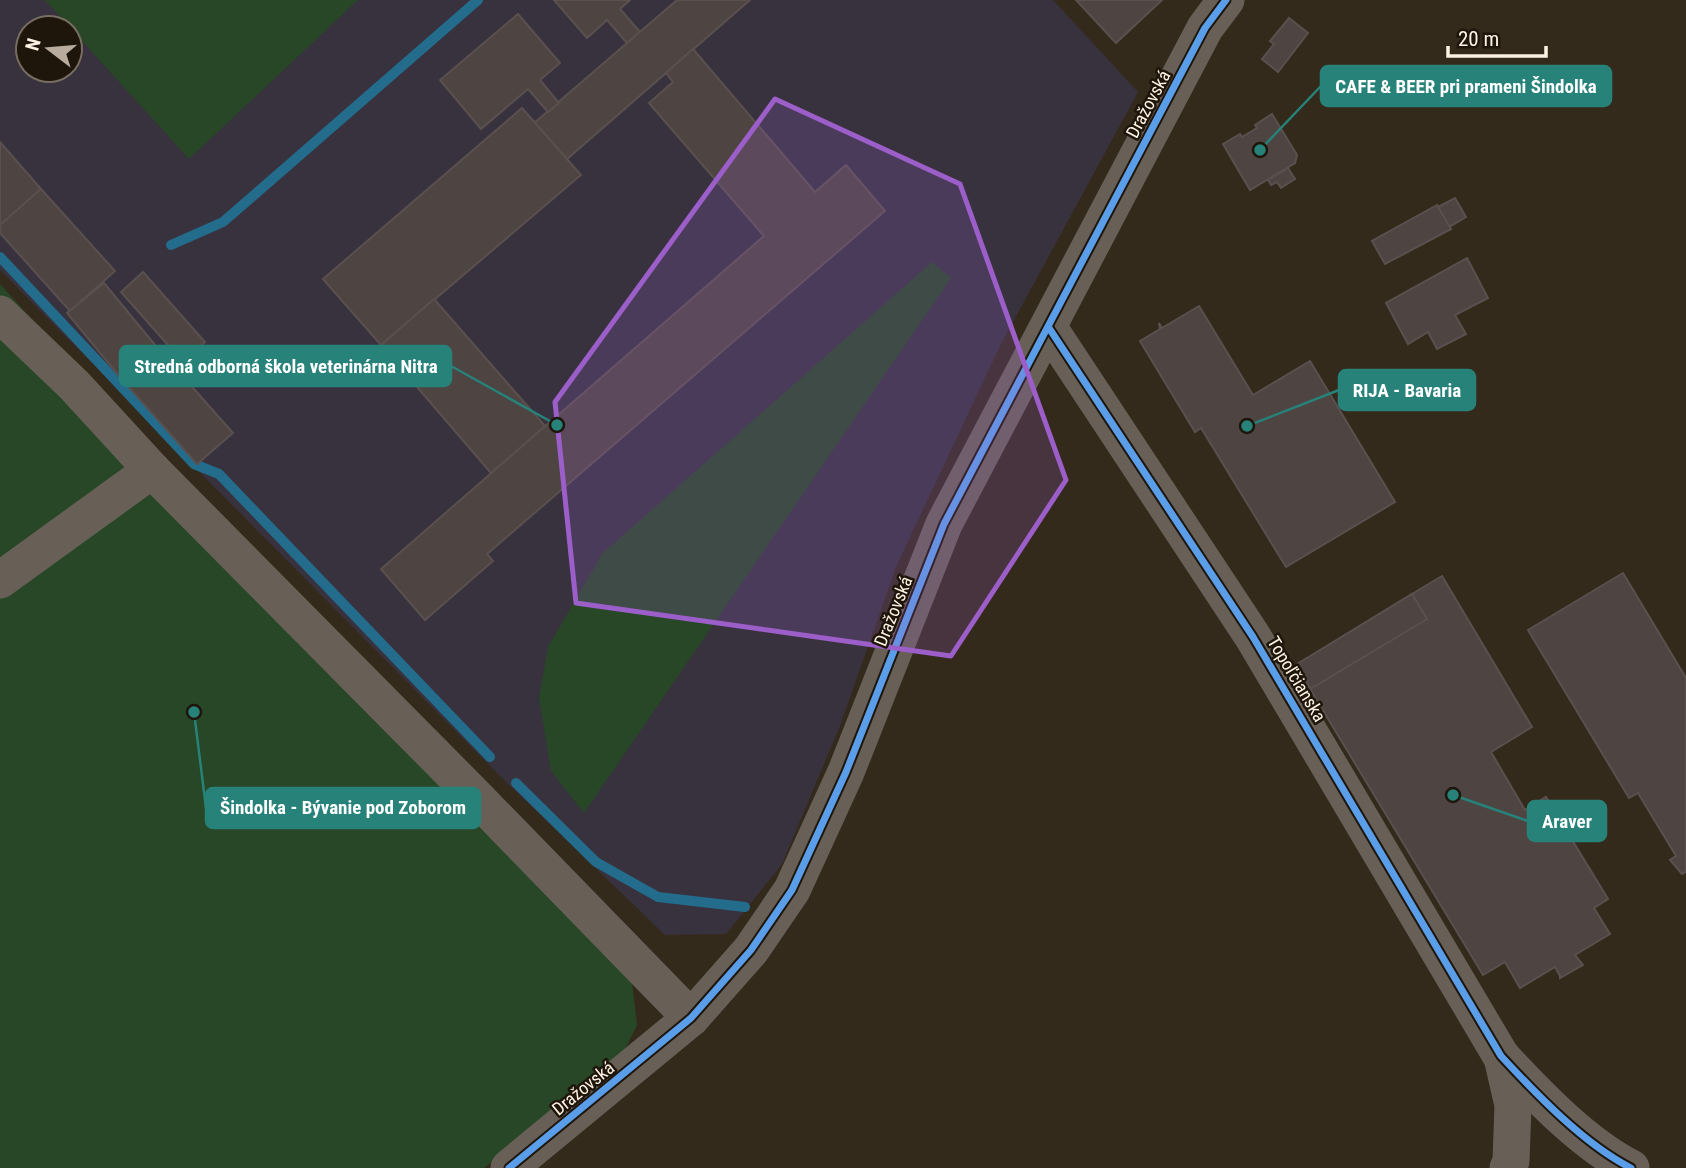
<svg xmlns="http://www.w3.org/2000/svg" width="1686" height="1168" font-family="'Roboto Condensed',sans-serif">
<style>
.education{fill:#38323f;fill-rule:evenodd}
.green{fill:#274726}
.lines{fill:none;stroke-linecap:round;stroke-linejoin:round}
.stream{stroke:#236c8c;stroke-width:10}
.building{fill:#4e4442;stroke:#5a504e;stroke-width:2}
.street{stroke:#686057;stroke-width:37}
.cycleway-casing{stroke:#1e150b;stroke-width:11}
.cycleway{stroke:#5a9eea;stroke-width:7}
.marked{fill:#9c5ec8;fill-opacity:0.2;stroke:#9c5ec8;stroke-width:5;stroke-linejoin:round}
.labels{text-anchor:middle;dominant-baseline:central;stroke-width:5;stroke-linejoin:round;paint-order:stroke}
.street-label{font-size:18px;fill:#fef2e3;stroke:#1e150b}
.leader{fill:none;stroke:#27827a;stroke-width:2.5}
.callout-dot{fill:#27827a;stroke:#1e150b;stroke-width:2.5}
.callout{fill:#27827a;stroke:#27827a;stroke-width:2.5}
.callout-label{font-size:19px;text-anchor:middle;font-weight:bold;fill:#fff}
</style>
<rect width="100%" height="100%" fill="#342a1c"/>
<path class="education" d="M0 0H1053L1138 92 1000 346 896 567 840 726 782 864 726 934 665 935 502 778 0 270ZM28 28H70V70H28Z"/>
<g class="green">
<path d="M45 0H358L189 159Z"/>
<path d="M932 262 951 278 584 813 551 771 539 698 548 647 602 554Z"/>
<path d="M0 284 632 982 637 1025 618 1064 484 1168H0Z"/>
</g>
<g class="lines">
<g class="stream">
<path d="M171 245 223 222 478 0"/>
<path d="M0 257 194 464 219 474 490 757"/>
<path d="M516 783 596 862 658 897 745 907"/>
</g>
</g>
<g class="building">
<path d="M554 0H630L620 9 640 32 627 43 607 20 587 38Z"/>
<path d="M677 0H750L567 159 534 123Z"/>
<path d="M1076 0H1162L1116 43Z"/>
<path d="M518 14 560 63 540 80 559 103 548 112 528 89 481 129 440 80Z"/>
<path d="M1289 18 1308 33 1278 72 1262 59 1274 44 1270 41Z"/>
<path d="M693 49 815 192 846 165 885 211 487 554 493 561 425 620 381 569 764 236 649 103 673 82 666 73Z"/>
<path d="M522 108 581 175 381 345 323 279Z"/>
<path d="M1272 114 1297 155 1295 163 1250 190 1223 144 1240 134 1242 137 1257 128 1255 125Z"/>
<path d="M0 142 41 189 0 225Z"/>
<path d="M1288 168 1295 179 1281 188 1277 182 1271 185 1268 180Z"/>
<path d="M41 189 115 271 70 311 0 233V225Z"/>
<path d="M1455 198 1466 217 1449 227 1438 207Z"/>
<path d="M1437 205 1451 229 1385 264 1372 241Z"/>
<path d="M1467 258 1488 298 1455 315 1466 334 1437 349 1428 332 1408 344 1386 303Z"/>
<path d="M143 272 205 342 183 362 121 292Z"/>
<path d="M104 283 155 345 119 376 67 313Z"/>
<path d="M434 299 545 426 491 473 381 345Z"/>
<path d="M1199 306 1253 395 1310 361 1395 502 1286 567 1201 428 1195 432 1140 341 1160 329 1159 323 1162 328Z"/>
<path d="M155 345 233 433 197 464 119 376Z"/>
<path d="M1623 573 1686 678V872L1682 874 1670 860 1676 856 1638 793 1629 798 1528 630Z"/>
<path d="M1442 576 1532 727 1491 752 1525 810 1546 797 1608 899 1594 908 1610 934 1575 955 1583 965 1560 978V976L1555 967 1520 988 1505 962 1483 975 1310 689 1427 619 1412 594Z"/>
<path d="M1412 594 1427 619 1310 689 1297 664Z"/>
</g>
<g class="lines">
<g class="street">
<path d="M0 314 74 385 152 470"/>
<path d="M1049 328 1253 637 1501 1056C1537 1095 1584 1144 1631 1168"/>
<path d="M0 580 152 470 477 798 691 1018"/>
<path d="M1502 1057 1513 1105 1511 1161 1508 1168"/>
<path d="M509 1168 691 1018 751 950 792 890 846 772 944 524 1205 28 1226 0"/>
</g>
<defs>
<g id="cycleway">
<path d="M1049 328 1253 637 1501 1056C1537 1095 1584 1144 1631 1168"/>
<path d="M509 1168 691 1018 751 950 792 890 846 772 944 524 1205 28 1226 0"/>
</g>
</defs>
<use href="#cycleway" class="cycleway-casing"/>
<use href="#cycleway" class="cycleway"/>
</g>
<path class="marked" d="M775 99 960 184 1066 480 951 656 576 603 555 402Z"/>
<g class="labels">
<g class="street-label">
<text transform="translate(1148 104) rotate(-62)">Dražovská</text>
<text transform="translate(893 611) rotate(-68)">Dražovská</text>
<text transform="translate(1297 679) rotate(59)">Topoľčianska</text>
<text transform="translate(583 1088) rotate(-39)">Dražovská</text>
</g>
</g>
<path class="leader" d="M1260 150L1321 86M557 425L451 366M1247 426L1339 390M194 712L206 808M1453 795L1528 821"/>
<g class="callout-dot">
<circle cx="1260" cy="150" r="7"/>
<circle cx="557" cy="425" r="7"/>
<circle cx="1247" cy="426" r="7"/>
<circle cx="194" cy="712" r="7"/>
<circle cx="1453" cy="795" r="7"/>
</g>
<g class="callout">
<rect x="1321" y="66" width="290" height="40" rx="7"/>
<rect x="120" y="346" width="331" height="40" rx="7"/>
<rect x="1339" y="370" width="136" height="40" rx="7"/>
<rect x="206" y="788" width="274" height="40" rx="7"/>
<rect x="1528" y="801" width="78" height="40" rx="7"/>
</g>
<g class="callout-label">
<text x="1466" y="93">CAFE &amp; BEER pri prameni Šindolka</text>
<text x="286" y="373">Stredná odborná škola veterinárna Nitra</text>
<text x="1407" y="397">RIJA - Bavaria</text>
<text x="343" y="814">Šindolka - Bývanie pod Zoborom</text>
<text x="1567" y="828">Araver</text>
</g>
<g transform="translate(49 49) rotate(286)"><circle r="33" fill="#1e150b" stroke="#786d61" stroke-width="2"/>
<path d="M0-5L12 26L0 18L-12 26Z" fill="#b7ac9d"/>
<text y="-10" font-size="19" font-weight="bold" text-anchor="middle" fill="#fef2e3">N</text>
</g>
<path d="M1448 46v10h98v-10" fill="none" stroke="#fef2e3" stroke-width="3.5"/>
<text x="1458" y="46" font-size="21" fill="#fef2e3" stroke="#1e150b" stroke-width="5" paint-order="stroke">20 m</text>
</svg>
